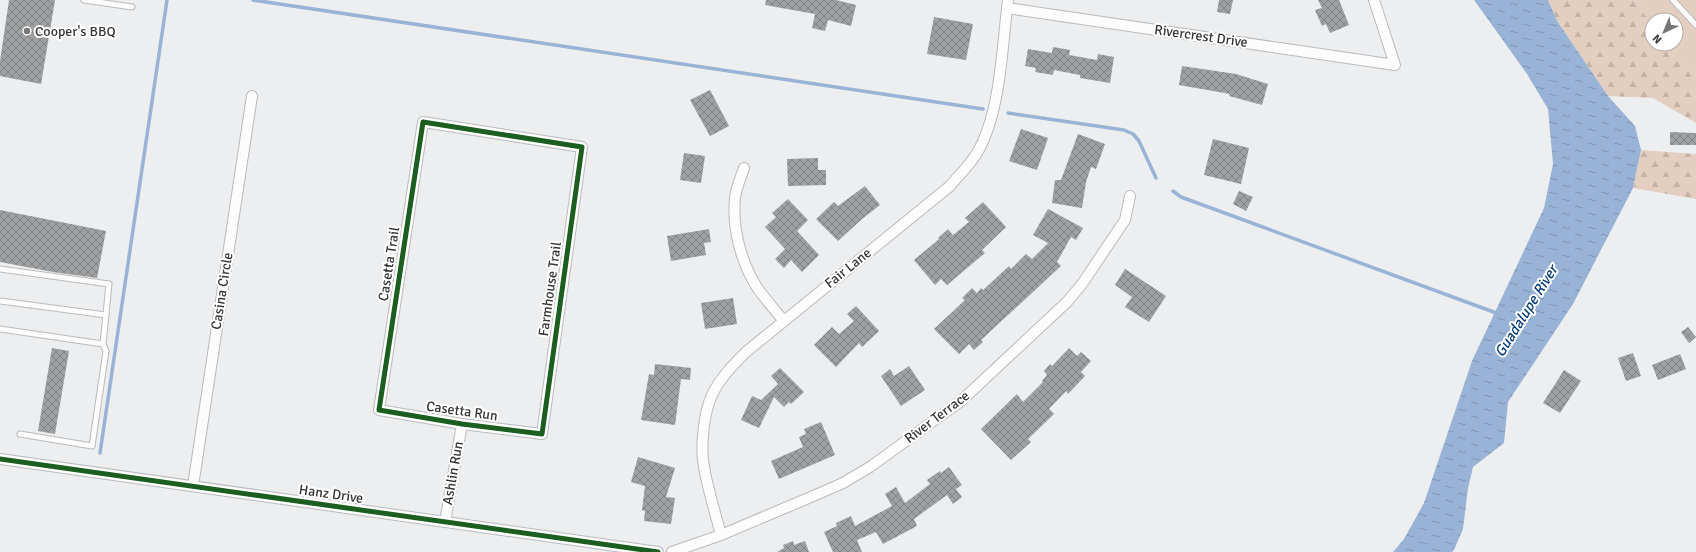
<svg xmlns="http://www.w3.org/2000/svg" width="1696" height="552" font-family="Signika,sans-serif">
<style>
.forest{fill:url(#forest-firs)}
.park{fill:#e4cec0}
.water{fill:url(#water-ripples)}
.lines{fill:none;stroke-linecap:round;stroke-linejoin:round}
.stream{stroke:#98b3d5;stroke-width:3.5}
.building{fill:url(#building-cross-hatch)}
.service-casing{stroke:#b9babb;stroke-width:7}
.minor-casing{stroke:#b9babb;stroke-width:12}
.service{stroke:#fcfcfd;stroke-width:5}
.minor{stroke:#fcfcfd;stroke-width:10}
.cycleway-casing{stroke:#fff;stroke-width:8}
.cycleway{stroke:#1b5e20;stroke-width:5}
.poi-dot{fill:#757678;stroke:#fff;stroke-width:1.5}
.labels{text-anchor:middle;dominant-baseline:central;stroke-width:4;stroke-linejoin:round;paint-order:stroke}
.poi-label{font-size:14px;fill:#353637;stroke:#fff;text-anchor:start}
.street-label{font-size:14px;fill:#353637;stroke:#fff}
.water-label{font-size:15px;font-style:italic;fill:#063d77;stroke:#fff}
</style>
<defs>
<pattern id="forest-firs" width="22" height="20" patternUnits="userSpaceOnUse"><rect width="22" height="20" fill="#e4cec0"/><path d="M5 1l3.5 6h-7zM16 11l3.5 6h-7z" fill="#c4b2a6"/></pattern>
<pattern id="water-ripples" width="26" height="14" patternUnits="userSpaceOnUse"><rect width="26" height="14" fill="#98b3d5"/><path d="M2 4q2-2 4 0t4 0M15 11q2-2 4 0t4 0" fill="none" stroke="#7d92ae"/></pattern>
<pattern id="building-cross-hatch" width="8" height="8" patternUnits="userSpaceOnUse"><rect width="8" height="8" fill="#9fa0a2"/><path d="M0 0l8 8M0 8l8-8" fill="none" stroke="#828385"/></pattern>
</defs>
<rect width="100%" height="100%" fill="#edeef0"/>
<g class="forest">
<path d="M1548 0H1636L1652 26V44H1662L1666 50 1696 75V123L1653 98 1608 96 1557 21Z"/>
<path d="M1641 150 1696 154V199L1633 188Z"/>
</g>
<path class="park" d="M1636 0H1696V75L1666 50 1662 44H1676V20H1652V26Z"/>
<path class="water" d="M1474 0H1548L1557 21 1608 96 1635 126 1641 150 1633 188 1573 304 1508 402 1504 443 1473 467 1468 488 1463 529 1454 550 1452 552H1393L1404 539 1424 503 1472 361 1544 208 1553 164 1548 109 1527 74Z"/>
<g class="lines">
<g class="stream">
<path d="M253 0 983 109"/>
<path d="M1008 113 1124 130 1133 134 1139 141 1156 178"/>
<path d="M1173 191 1181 197 1499 314"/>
<path d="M100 453 167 0"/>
</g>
</g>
<g class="building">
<path d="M9 0H55L41 84 0 76V61Z"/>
<path d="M766 0H836L856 5 851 26 828 20 825 31 812 28 815 14 765 5Z"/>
<path d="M1219 0H1233L1230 14 1217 12Z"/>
<path d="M1318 0H1339L1349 25 1330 33 1326 24 1322 26 1315 10 1322 8Z"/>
<path d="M934 17 973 24 966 60 927 54Z"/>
<path d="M1053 47 1070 50 1069 55 1097 60 1098 54 1114 57 1110 83 1080 78V75L1054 70 1053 75 1035 72 1036 68 1025 66 1028 49 1052 53Z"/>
<path d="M1182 66 1236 74 1268 84 1262 105 1229 96 1230 94 1179 85Z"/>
<path d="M710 90 729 126 710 136 690 100Z"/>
<path d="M1021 129 1048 138 1037 170 1009 161Z"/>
<path d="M1670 132 1696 133V145H1670Z"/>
<path d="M1078 134 1105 144 1096 169 1091 167 1086 182 1082 208 1052 203 1055 180H1061Z"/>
<path d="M1213 139 1249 148 1241 184 1204 175Z"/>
<path d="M684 153 705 156 701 183 680 180Z"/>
<path d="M818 158V170H826V185L788 186 787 159Z"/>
<path d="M865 186 880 205 862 219 838 241 816 219 834 202 838 206Z"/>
<path d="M1239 191 1253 197 1246 211 1233 204Z"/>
<path d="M788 199 808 220 797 231 819 255 802 272 791 260 784 268 775 259 785 249 765 227 776 217 772 213Z"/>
<path d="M983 202 1006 227 982 250 985 253 947 285 941 279 935 285 914 260 939 239 938 238 948 229 953 235 969 222 965 218Z"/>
<path d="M1048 209 1083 228 1076 240 1071 237 1057 262 1061 266 981 340 983 342 974 350 969 344 959 354 934 329 965 300 962 298 972 288 977 293 981 288 983 290 1009 266 1011 269 1026 254 1032 259 1048 243 1033 235Z"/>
<path d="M0 210 106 231 97 278 53 272 0 262Z"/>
<path d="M709 229 711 242 704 243 706 255 671 261 667 236Z"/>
<path d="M1125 269 1166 296 1149 322 1125 307 1132 297 1115 285Z"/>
<path d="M733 298 737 324 705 329 701 303Z"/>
<path d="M856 306 879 331 862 347 859 343 836 367 814 345 832 327 839 334 854 321 847 314Z"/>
<path d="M1688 327 1696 337 1689 343 1681 332Z"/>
<path d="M52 348 69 351 55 434 38 431Z"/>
<path d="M1069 348 1077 356 1081 352 1091 361 1081 372 1085 376 1068 394 1066 391 1049 409 1054 414 1028 439 1031 442 1011 460 981 429 1017 394 1023 402 1043 382 1042 381 1047 375 1044 371 1050 364 1052 366Z"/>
<path d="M1633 353 1641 376 1626 381 1618 358Z"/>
<path d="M1680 354 1686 369 1658 380 1652 365Z"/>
<path d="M655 364 691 368 690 380 681 379 675 425 641 420 649 374 654 375Z"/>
<path d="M909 366 925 390 901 406 881 376 890 369 894 376Z"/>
<path d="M780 368 804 392 791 404 789 402 784 407 774 397 759 428 741 420 752 396 761 400 778 384 771 376Z"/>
<path d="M1564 370 1581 381 1560 413 1543 403Z"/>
<path d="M821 422 835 455 779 479 771 461 803 447 799 437 806 434 804 429Z"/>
<path d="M638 457 675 468 666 497 675 498 671 524 644 521 645 511 642 510 645 486 631 482Z"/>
<path d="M949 467 962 485 956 489 962 497 953 504 947 495 914 519 917 526 883 544 876 532 857 540 862 552H833L824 532 837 526 836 523 851 516 855 526 892 506 885 494 896 487 905 503 930 484 927 480 940 471 941 473Z"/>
<path d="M793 541 794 545 805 541 809 552H777L784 548 783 545Z"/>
</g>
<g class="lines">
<defs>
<g id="service">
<path d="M84 0 132 7"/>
<path d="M1673 0 1696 25"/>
<path d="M0 269 109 284 103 344 0 329"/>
<path d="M0 301 106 315"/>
<path d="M20 434 92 446 106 351 103 344"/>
</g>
<g id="minor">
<path d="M1007 8 1395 65 1374 0"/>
<path d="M423 122 582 147 542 434 462 424 379 410Z"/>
<path d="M744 168C741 177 736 188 735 198 732 228 741 263 758 289 766 300 775 310 783 320"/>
<path d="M0 459 658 552"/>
<path d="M193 486 252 96"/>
<path d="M445 522 462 424"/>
<path d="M721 535C715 512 708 490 704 467 700 447 704 412 712 395 720 378 733 365 746 352L950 186C959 175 970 165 977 153 1001 112 1002 46 1008 0"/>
<path d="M672 552 721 535 818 494 843 483 870 467 961 401 1067 302 1082 284 1125 220 1130 196"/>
</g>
</defs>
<use href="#service" class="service-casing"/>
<use href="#minor" class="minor-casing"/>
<use href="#service" class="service"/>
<use href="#minor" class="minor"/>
<defs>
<g id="cycleway">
<path d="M423 122 582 147 542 434 462 424 379 410Z"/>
<path d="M0 459 658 552"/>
</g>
</defs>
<use href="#cycleway" class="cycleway-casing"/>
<use href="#cycleway" class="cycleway"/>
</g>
<circle class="poi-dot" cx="27" cy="31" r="4"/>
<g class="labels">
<g class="poi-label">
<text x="35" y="31">Cooper's BBQ</text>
</g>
<g class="street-label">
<text transform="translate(1201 36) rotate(8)">Rivercrest Drive</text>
<text transform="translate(389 264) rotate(-81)">Casetta Trail</text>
<text transform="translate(848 268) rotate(-39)">Fair Lane</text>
<text transform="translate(550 289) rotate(-82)">Farmhouse Trail</text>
<text transform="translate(222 291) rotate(-81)">Casina Circle</text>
<text transform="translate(462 411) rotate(8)">Casetta Run</text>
<text transform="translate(937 417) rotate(-37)">River Terrace</text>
<text transform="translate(453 473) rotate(-80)">Ashlin Run</text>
<text transform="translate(331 494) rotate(8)">Hanz Drive</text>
</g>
<g class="water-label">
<text transform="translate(1526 311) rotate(-58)">Guadalupe River</text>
</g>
</g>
<g transform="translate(1664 32) rotate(224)"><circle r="19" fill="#ffffff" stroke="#aeafaf"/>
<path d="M0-3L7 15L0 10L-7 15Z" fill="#757678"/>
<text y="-6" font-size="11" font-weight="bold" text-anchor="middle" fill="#353637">N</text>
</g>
</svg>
